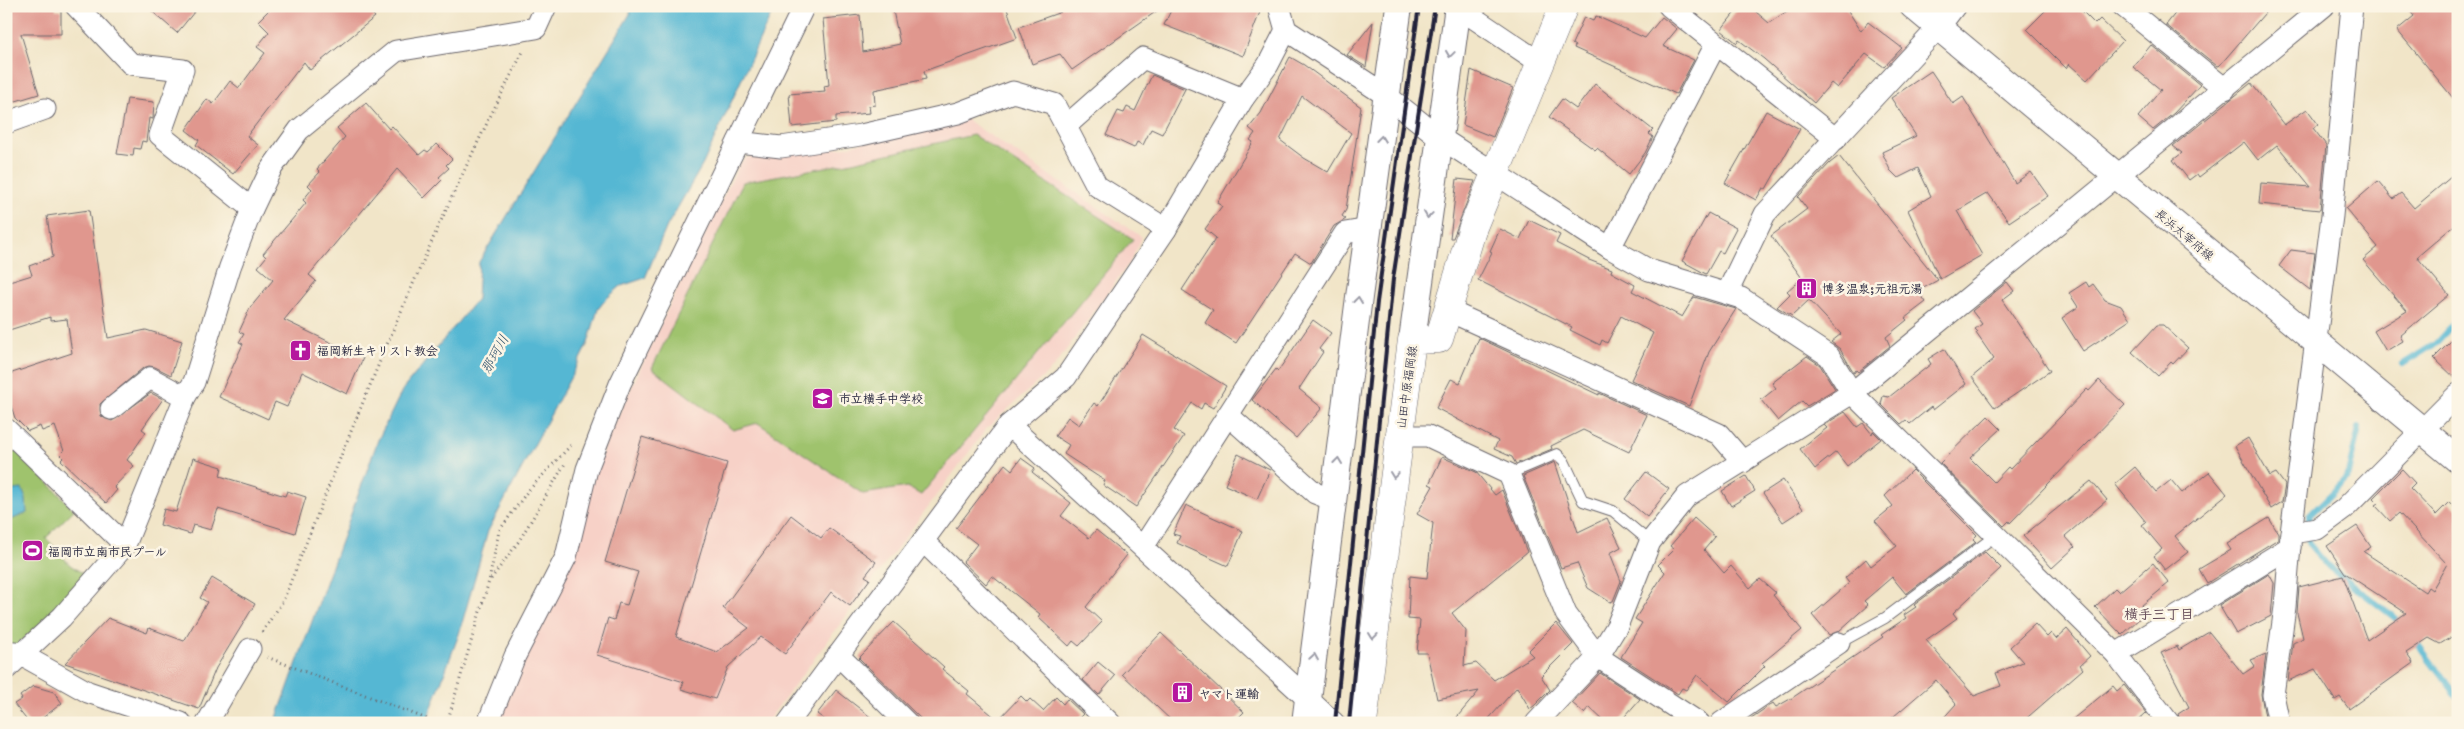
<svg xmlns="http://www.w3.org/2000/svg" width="2464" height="729" font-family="Mali,'Klee One',sans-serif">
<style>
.built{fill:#f7d1c7}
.green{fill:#9fc36d;stroke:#607254}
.water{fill:#55b7d3;stroke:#3c6c87}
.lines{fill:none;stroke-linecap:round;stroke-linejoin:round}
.stream{stroke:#55b7d3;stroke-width:6}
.building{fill:#e0978e;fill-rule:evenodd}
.service-casing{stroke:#6a666c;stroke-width:12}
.minor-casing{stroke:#6a666c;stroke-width:23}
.tertiary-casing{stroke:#6a666c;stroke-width:28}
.secondary-casing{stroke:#6a666c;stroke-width:29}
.path{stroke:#6a666c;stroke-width:3;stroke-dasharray:1 4;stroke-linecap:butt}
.service{stroke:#fff;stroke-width:10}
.minor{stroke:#fff;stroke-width:21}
.tertiary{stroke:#fff;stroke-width:26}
.secondary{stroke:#fff;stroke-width:28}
.rail{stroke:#22223b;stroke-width:4}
.oneway{stroke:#9c9ca7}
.labels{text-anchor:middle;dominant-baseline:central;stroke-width:5;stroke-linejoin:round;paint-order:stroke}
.street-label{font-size:12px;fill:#22223b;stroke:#fcf5e5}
.poi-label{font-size:12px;font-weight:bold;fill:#22223b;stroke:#fcf5e5;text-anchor:start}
.water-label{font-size:14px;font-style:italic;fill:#345670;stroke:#fcf5e5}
.neighbourhood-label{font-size:14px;font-weight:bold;fill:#644b58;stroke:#fcf5e5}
</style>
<rect width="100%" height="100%" fill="#fcf5e5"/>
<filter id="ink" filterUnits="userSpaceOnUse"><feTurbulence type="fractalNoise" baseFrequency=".02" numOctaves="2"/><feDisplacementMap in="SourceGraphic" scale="10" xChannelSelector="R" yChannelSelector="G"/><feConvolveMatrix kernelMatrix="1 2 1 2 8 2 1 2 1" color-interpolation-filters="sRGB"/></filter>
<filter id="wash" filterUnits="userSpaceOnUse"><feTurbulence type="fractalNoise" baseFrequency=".0096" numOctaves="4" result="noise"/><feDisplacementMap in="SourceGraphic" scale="20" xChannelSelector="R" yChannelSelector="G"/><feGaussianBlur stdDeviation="1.12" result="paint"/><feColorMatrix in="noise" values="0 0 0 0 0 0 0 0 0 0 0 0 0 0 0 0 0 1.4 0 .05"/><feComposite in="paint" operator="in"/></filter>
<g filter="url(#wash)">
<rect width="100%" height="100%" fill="#f1e5c8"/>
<path class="built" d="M958 114 1142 237 1130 262 1053 368 987 428 766 723H498L607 440 670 304 740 163 748 157 846 147Z"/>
<g class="green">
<path d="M973 135 1133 239 921 495 907 487 863 494 758 423 733 430 652 368 743 182 848 163Z"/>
<path d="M6 438 74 510 46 538 70 565 85 575 51 615 14 648 6 647Z"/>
</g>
<g class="water">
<path d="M631 6H775L703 164 667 226 645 278 621 286 606 299 598 309 588 343 573 373 488 531 459 634 426 723H275L378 440 403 389 477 299 479 262 630 14Z"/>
<path d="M22 489 26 499 27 513 6 522V491Z"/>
</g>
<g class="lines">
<g class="stream">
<path d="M2403 364 2435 344 2458 319"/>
<path d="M2359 428 2347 478 2309 516 2308 543 2329 567 2403 624"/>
<path d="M2413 638 2458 697"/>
</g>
</g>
<g id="blocks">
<g class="building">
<path d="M6 6H56V10H61V34H21L39 94 6 104Z"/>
<path d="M146 6H199L177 33Z"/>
<path d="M273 6H366L375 17 310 70 304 62 247 136 258 145 233 174 196 145 199 140 186 130 207 99 213 104 230 81 239 88 265 53 257 47 269 32 258 21Z"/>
<path d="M892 6H1006L1017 38 924 71 926 79 874 90 875 105 869 106 870 113 836 116V122L792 127 789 94 825 91 824 86 829 85 823 19 860 15 863 52 900 44Z"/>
<path d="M1053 6H1164L1072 70 1060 54 1032 64 1019 27 1061 12Z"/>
<path d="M1173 6H1243L1260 12 1243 56 1164 25Z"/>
<path d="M1740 6H1749L1769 23 1795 6H1845L1861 31 1868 22 1902 48 1884 67 1866 54 1837 88 1831 83 1814 103 1764 59 1739 40 1737 43 1721 30Z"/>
<path d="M2050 6H2077L2095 24 2100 19 2123 41 2087 80 2069 64 2066 68 2027 29Z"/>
<path d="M2181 6H2271L2220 65 2217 66 2166 25Z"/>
<path d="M2406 6H2458V104L2397 30 2414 16Z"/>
<path d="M1596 16 1645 38 1662 17 1677 29 1663 46 1694 60 1676 94 1574 48 1575 46 1572 44 1584 17 1593 21Z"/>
<path d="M1373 22 1366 67 1347 55Z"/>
<path d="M2151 45 2200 85 2174 113 2153 130 2138 117 2161 90 2133 67Z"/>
<path d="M1290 57 1304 65 1361 107 1346 210 1342 216 1346 219 1334 226 1311 263 1295 253 1236 343 1205 323 1213 310 1182 290 1216 238 1205 229 1222 206 1217 203 1253 142 1250 140 1255 133 1249 128 1261 113ZM1302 96 1351 133 1328 172 1304 158 1280 140Z"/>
<path d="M1471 70 1513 88 1493 137 1463 125Z"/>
<path d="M1931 71 1953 104 1963 97 2015 183 2031 172 2048 196 2009 222 1988 193 1957 211 1982 255 1940 279 1908 210 1931 196 1918 168 1898 178 1890 170 1882 152 1916 136 1891 98Z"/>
<path d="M1152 75 1185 89 1162 134 1151 129 1143 145 1137 142 1134 148 1106 135 1118 111 1124 113 1127 107 1135 111Z"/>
<path d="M2251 83 2284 125 2307 109 2318 124 2313 128 2326 145 2320 210 2259 204 2261 183 2311 187 2277 145 2258 160 2244 142 2199 177 2197 174 2189 180 2173 160 2182 153 2173 146Z"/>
<path d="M1595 84 1653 130 1649 134 1653 137 1645 153 1629 174 1597 148 1595 150 1549 117 1562 99 1576 109Z"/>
<path d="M127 99 154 102 153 119 149 118 146 142 142 141 140 149 134 148 133 156 117 154Z"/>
<path d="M366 103 389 129 392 126 419 155 425 150 428 152 437 144 452 159 446 165 449 168 439 177 442 180 424 198 397 169 309 275 316 281 284 320 363 358 347 394 302 372 287 407 275 402 268 419 219 397 243 344 239 342 244 334 239 332 250 308 273 280 258 267 266 257 263 254 306 203 303 200 312 189 308 185 320 172 317 169 345 137 337 128Z"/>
<path d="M1766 111 1800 129 1766 189 1763 188 1756 200 1725 183Z"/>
<path d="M1839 156 1938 280 1918 291 1926 302 1905 318 1907 320 1886 337 1890 346 1858 372 1856 370 1854 373 1840 349 1831 342 1841 334 1809 300 1792 316 1777 307 1790 294 1787 291 1802 278 1771 236 1807 209 1798 197 1830 163Z"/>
<path d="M2458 171V222L2417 257 2449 295 2400 336 2403 341 2386 351 2374 331 2407 311 2363 260 2378 247 2346 209 2378 181 2393 199 2401 193 2414 208Z"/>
<path d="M1457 179 1475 181 1453 238H1450Z"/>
<path d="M89 210 108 338 146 330 182 341 171 375 155 367 149 366 143 368 100 404 101 416 112 421 151 393 163 399 142 429 146 432 127 460 134 466 114 487 117 490 106 503 61 460 63 458 60 455 64 451 55 426 42 431 40 426 28 431 15 418 6 391V375L72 353 67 319 50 321V317L6 331V283L32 275 29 266 53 257 47 216Z"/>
<path d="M1708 213 1736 228 1723 253 1719 251 1706 274 1682 261Z"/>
<path d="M1529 220 1560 235 1556 243 1589 260 1612 269 1611 272 1635 285 1632 291 1682 317 1694 297 1736 309 1709 352 1689 406 1631 380 1653 333 1621 316 1607 343 1602 340 1600 345 1570 330 1572 327 1478 280 1492 252 1490 251 1500 229 1520 239Z"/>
<path d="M2291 250 2315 253 2310 290 2279 266Z"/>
<path d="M2007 282 2014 291 2002 300 2050 371 1995 408 1972 377 1994 359 1976 333 1978 332 1975 329 1982 324 1972 311Z"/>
<path d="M2086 282 2089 287 2093 284 2105 300 2121 306 2130 320 2083 351 2062 318 2078 307 2069 293Z"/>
<path d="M1313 320 1331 333 1319 349 1323 352 1299 389 1322 408 1296 438 1252 400 1276 369 1278 371Z"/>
<path d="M2157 325H2163L2188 348 2173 364 2171 362 2158 376 2132 352Z"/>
<path d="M2458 334V381L2434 358Z"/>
<path d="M1143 335 1226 386 1213 408 1204 403 1201 409 1192 403 1174 430 1184 436 1136 507 1103 485 1105 481 1064 454 1069 445 1055 436 1068 417 1079 425 1094 403 1098 406Z"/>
<path d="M1479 338 1599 395V393L1647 415 1629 452 1583 430 1551 446 1552 449 1516 464 1512 457 1494 449 1498 441 1436 408 1451 379 1460 383Z"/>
<path d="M1944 349 1966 384 1933 410 1931 407 1910 424 1906 420 1901 424 1881 404 1883 396 1889 397 1931 364 1928 359Z"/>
<path d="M1807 356 1820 365 1835 389 1807 406 1802 401 1778 421 1761 400 1776 388 1772 383Z"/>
<path d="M2099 380 2125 405 2010 523 2009 521 2004 526 1940 463 1988 416 2001 429 1970 458 1994 482 2008 467 2010 469 2087 389 2089 391Z"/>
<path d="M1845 412 1857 427 1863 423 1872 434 1873 431 1881 439 1847 466 1836 452 1815 469 1800 449 1827 428 1824 425Z"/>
<path d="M642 437 727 463 676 637 717 652 749 628 723 608 791 515 821 538 829 528 876 562 865 576 870 579 850 606 831 592 785 654 761 637 728 667 715 699 681 689 684 682 597 655 608 618 614 620 619 603 627 605 638 572 605 562Z"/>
<path d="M2248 438 2270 476 2276 473 2285 485 2282 502 2271 509 2235 446Z"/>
<path d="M1238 454 1270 470 1257 499 1225 485Z"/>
<path d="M1442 457 1476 472 1495 495 1502 490 1527 552 1452 613 1466 631 1464 666 1476 663 1494 680 1533 656 1528 651 1556 623 1573 644 1541 676 1550 690 1535 705 1530 709 1517 687 1485 723H1452L1479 691 1437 699 1427 653H1417L1420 620 1408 619 1410 576 1427 578 1433 523 1417 514 1433 486 1429 484Z"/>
<path d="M193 458 222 467 220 476 285 496 287 491 306 497 295 533 218 509 211 530 193 525 190 534 160 525 164 509 176 512Z"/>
<path d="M1021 458 1035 468 1032 472 1071 503 1061 516 1089 538 1096 530 1127 555 1086 607 1102 622 1079 646 1073 641 1069 646 1038 617 1040 614 992 576 986 584 963 562 977 544 956 528 1005 464 1012 470Z"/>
<path d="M1555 462 1578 532 1607 518 1621 547 1610 553 1621 581 1613 601 1610 602 1588 588 1577 563 1561 568 1523 476Z"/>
<path d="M2135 467 2156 492 2171 480 2182 493 2209 472 2227 494 2175 536 2188 552 2165 570 2154 556 2162 549 2142 525 2146 522 2115 484Z"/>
<path d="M2402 469 2415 483 2410 488 2436 515 2449 502 2458 510V633L2440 644 2429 638 2406 653 2413 663 2349 709 2340 697 2335 700 2315 669 2288 681 2293 643 2303 638 2297 613 2299 587 2343 576 2367 640 2406 613 2345 573 2327 546 2357 526 2371 547 2364 552 2425 592 2428 587 2432 590 2447 564 2399 513 2390 521 2375 505 2378 503 2373 498Z"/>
<path d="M1912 470 1977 535 1973 539 1976 542 1906 594 1892 577 1864 601 1868 605 1839 631 1829 635 1812 615 1849 583 1845 578 1866 559 1871 566 1897 546 1875 521 1893 506 1885 496Z"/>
<path d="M1646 472 1669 489 1647 517 1625 499Z"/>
<path d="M1746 476 1755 491 1731 506 1722 491Z"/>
<path d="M1783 480 1803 509 1783 522 1763 493Z"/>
<path d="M2091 481 2107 500 2065 536 2075 547 2052 568 2023 536Z"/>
<path d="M1186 505 1243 531 1228 566 1177 543 1180 536 1173 534Z"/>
<path d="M1694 518 1715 537 1704 550 1724 573 1731 566 1750 588 1760 579 1776 593 1773 595 1802 630 1762 663 1765 666 1729 702 1697 675 1686 690 1682 688 1678 694 1621 657 1642 623 1635 619 1665 572 1658 565 1674 549 1670 546Z"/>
<path d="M2269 518 2278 533V539L2207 583 2199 569 2231 550 2227 544Z"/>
<path d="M1985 552 2001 568 1953 613 1957 618 1926 640 1974 696 2001 686 1996 673 2023 662 2010 647 2035 624 2047 637 2051 633 2056 639 2067 629 2090 656 2080 665 2083 669 2021 723H1939L1956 704 1936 680 1886 723H1744L1773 703 1776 707 1792 698 1883 637 1881 635 1906 618 1904 615 1916 607 1914 605Z"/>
<path d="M2153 563 2169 583 2136 610 2142 616 2122 635 2095 607 2115 588 2119 592Z"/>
<path d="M2269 574 2274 583 2271 616 2236 634 2219 605Z"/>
<path d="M212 578 255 604 216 668 199 709 65 663 108 618 147 633 149 628 184 641 207 602 200 598Z"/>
<path d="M894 622 944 667 942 669 969 691 967 694 998 720 1021 696 1027 702 1030 699 1043 711 1056 697 1063 704 1067 699 1083 714 1078 719 1082 723H925L859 658Z"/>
<path d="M2209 632 2243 674 2255 666 2251 660 2266 654 2261 694 2266 723H2181L2178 714 2189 707 2161 653 2177 646 2179 650Z"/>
<path d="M1161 633 1244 712 1233 723H1174L1122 674Z"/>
<path d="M1098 662 1115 676 1099 695 1083 680Z"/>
<path d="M1600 673 1640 699 1619 723H1606L1589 707 1584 713 1572 703Z"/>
<path d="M2124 685 2146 713 2135 723H2068L2113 686 2117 691Z"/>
<path d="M33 686 54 692 62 703 36 723H29L14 704 22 699 20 696Z"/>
<path d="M836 690 878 723H829L817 714Z"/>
</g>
</g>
</g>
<g filter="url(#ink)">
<use href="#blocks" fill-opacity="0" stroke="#6a666c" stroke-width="1"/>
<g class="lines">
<defs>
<g id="service">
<path d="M1509 474 1557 454 1564 461 1583 501 1613 511 1650 542"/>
<path d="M1839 643 1885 618 1995 536"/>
</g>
<g id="minor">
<path d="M76 6 131 64 183 70 160 135 252 209"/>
<path d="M1279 6 1286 30 1387 96 1439 137 1610 248 1649 270 1741 298 1829 356 1852 393 2116 654 2169 723"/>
<path d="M1456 6 1539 62"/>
<path d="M1669 6 1836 139"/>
<path d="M2123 6 2225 89"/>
<path d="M6 123 45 109"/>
<path d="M1066 126 1143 58 1243 99"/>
<path d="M738 142 781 147 861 135 958 113 1013 92 1054 104 1097 186 1166 229"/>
<path d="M1610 248 1716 44"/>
<path d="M1727 293 1765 214 1939 27 1955 6"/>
<path d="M1447 310 1719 434 1743 462"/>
<path d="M111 409 150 378 185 397"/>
<path d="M1229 416 1315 493 1333 500"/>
<path d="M1009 425 1334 723"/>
<path d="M6 429 125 545"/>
<path d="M1399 436H1428L1509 474 1566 614 1598 657 1699 723"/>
<path d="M2291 533 2317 529 2344 509 2458 394"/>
<path d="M923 541 1110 723"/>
<path d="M1143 547 1345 233 1369 229"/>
<path d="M2116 654 2290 547"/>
<path d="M22 655 88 692 181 723"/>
<path d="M838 655 907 723"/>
<path d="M6 669 62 617 125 545 185 397 194 382 230 267 252 209 271 169 299 130 396 51 536 28 546 6"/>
<path d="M207 723 250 649"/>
<path d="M488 723 515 656 566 557 587 469 620 384 804 6"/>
<path d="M788 723 1009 425 1066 377 1166 229 1243 99 1268 65 1286 30"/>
<path d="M1536 723 1598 657 1617 626 1650 542 1687 496 1852 393 2324 6"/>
<path d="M1721 723 1839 643"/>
<path d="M2279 723 2273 695 2285 607 2291 533 2332 216 2352 6"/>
</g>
<g id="tertiary">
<path d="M1913 6 2458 460"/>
<path d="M1412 340 1458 6"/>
<path d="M6 654 22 655"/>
<path d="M1305 723 1359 297 1399 6"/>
</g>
<path id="secondary" d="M1363 723 1412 340 1439 339 1473 227 1564 6"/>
</defs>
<use href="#service" class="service-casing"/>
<use href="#minor" class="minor-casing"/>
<use href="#tertiary" class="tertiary-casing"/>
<use href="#secondary" class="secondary-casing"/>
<g class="path">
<path d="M491 579 519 541 566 462"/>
<path d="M262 632 283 601C357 415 431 228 524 50"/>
<path d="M267 657 437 723"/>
<path d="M447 723 489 581 499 531 527 492 573 443"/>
</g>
<use href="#service" class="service"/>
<use href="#minor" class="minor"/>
<use href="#tertiary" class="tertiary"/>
<use href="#secondary" class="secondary"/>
<g class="rail">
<path d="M1335 723 1377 302 1419 6"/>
<path d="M1349 723 1393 279 1435 6"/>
</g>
</g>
<defs><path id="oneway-chevron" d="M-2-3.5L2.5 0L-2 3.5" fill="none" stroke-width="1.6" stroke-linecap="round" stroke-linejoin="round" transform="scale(1.25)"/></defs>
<g class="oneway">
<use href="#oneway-chevron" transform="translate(1450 54) rotate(98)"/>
<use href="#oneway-chevron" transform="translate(1381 139) rotate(-83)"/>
<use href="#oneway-chevron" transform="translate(1428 215) rotate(98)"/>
<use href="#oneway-chevron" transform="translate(1358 300) rotate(-83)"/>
<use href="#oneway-chevron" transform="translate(1338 461) rotate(-83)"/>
<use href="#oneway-chevron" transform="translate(1394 475) rotate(97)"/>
<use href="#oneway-chevron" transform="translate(1373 636) rotate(97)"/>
<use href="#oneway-chevron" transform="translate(1314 657) rotate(-81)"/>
</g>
</g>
<defs>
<symbol id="building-square" viewBox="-11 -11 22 22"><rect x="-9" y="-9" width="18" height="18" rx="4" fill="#b5179e" stroke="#fcf5e5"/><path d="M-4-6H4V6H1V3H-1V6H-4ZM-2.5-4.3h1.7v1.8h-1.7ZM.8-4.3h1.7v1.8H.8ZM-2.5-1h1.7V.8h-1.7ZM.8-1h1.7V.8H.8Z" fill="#fff"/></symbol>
<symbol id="church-square" viewBox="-11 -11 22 22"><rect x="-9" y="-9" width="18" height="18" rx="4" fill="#b5179e" stroke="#fcf5e5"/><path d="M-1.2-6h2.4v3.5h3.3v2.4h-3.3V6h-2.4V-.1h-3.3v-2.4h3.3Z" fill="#fff"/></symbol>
<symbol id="school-square" viewBox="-11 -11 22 22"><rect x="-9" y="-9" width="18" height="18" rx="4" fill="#b5179e" stroke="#fcf5e5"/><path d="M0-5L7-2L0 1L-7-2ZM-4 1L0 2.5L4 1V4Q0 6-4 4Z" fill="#fff"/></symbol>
<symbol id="stadium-square" viewBox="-11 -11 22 22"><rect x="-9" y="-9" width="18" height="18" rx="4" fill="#b5179e" stroke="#fcf5e5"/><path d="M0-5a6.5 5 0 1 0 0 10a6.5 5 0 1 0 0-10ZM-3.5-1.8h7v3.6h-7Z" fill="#fff"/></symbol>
</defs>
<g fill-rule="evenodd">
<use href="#building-square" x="1794" y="276" width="25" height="25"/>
<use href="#church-square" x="288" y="338" width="25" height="25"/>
<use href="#school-square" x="810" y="386" width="25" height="25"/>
<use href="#stadium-square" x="20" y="538" width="25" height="25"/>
<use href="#building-square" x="1170" y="680" width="25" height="25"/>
</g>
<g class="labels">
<g class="street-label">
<text transform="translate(2185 234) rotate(40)">長浜太宰府線</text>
<text transform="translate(1406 387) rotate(-82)">山田中原福岡線</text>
</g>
<g class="poi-label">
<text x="1822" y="288">博多温泉;元祖元湯</text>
<text x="317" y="350">福岡新生キリスト教会</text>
<text x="839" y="398">市立横手中学校</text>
<text x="48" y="551">福岡市立南市民プール</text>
<text x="1199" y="693">ヤマト運輸</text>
</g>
<g class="water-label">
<text transform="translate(494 354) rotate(-61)">那珂川</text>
</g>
<g class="neighbourhood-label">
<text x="2159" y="613">横手三丁目</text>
</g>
</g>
<rect width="2464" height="729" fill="none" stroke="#fcf5e5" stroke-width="25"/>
</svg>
